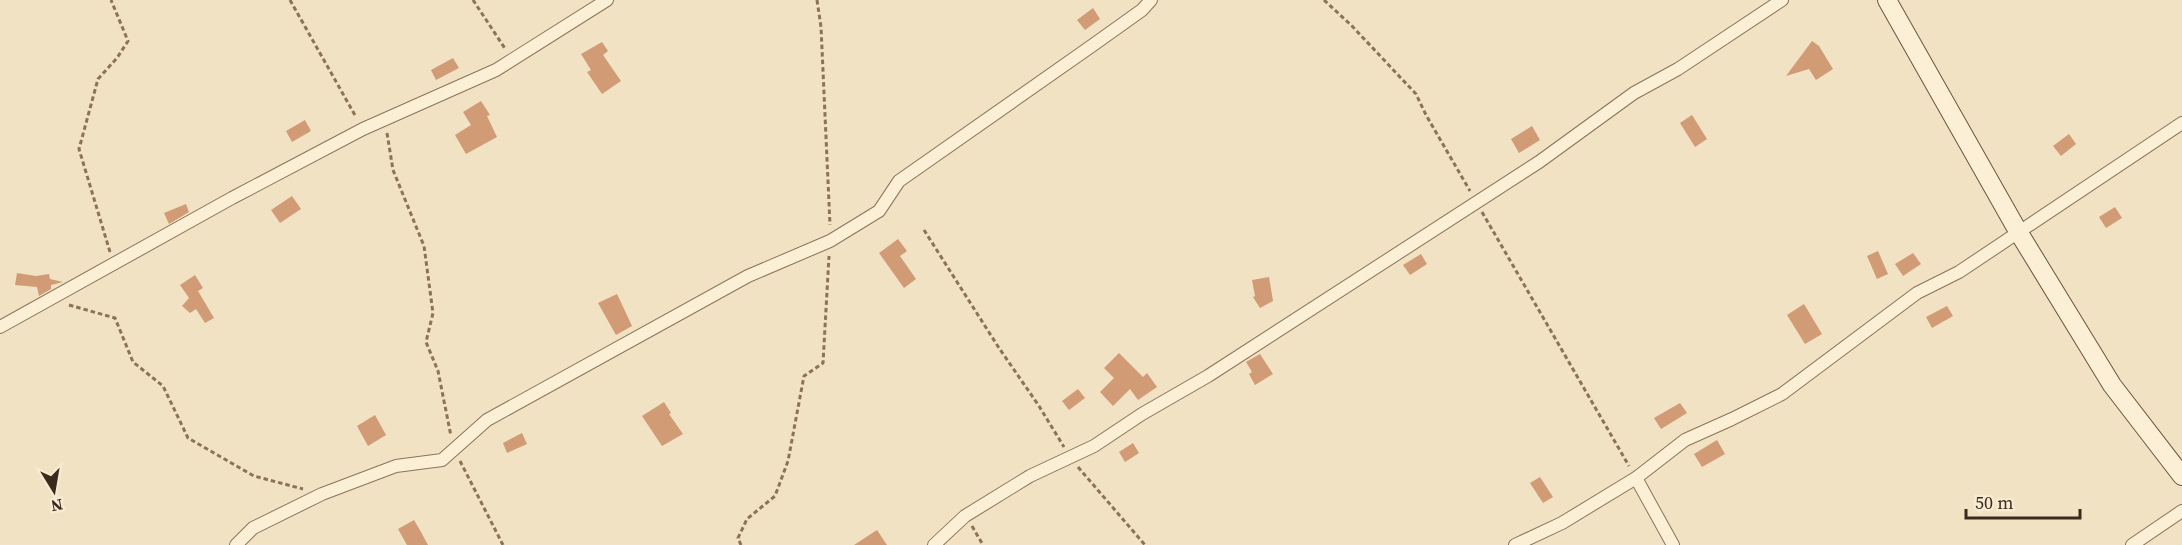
<svg xmlns="http://www.w3.org/2000/svg" width="2182" height="545" font-family="'Source Serif 4',serif">
<style>
.building{fill:#d19b76}
.lines{fill:none;stroke-linecap:round;stroke-linejoin:round}
.street-casing{stroke:#8c7358;stroke-width:14}
.secondary-casing{stroke:#6e543b;stroke-width:20}
.path{stroke:#8c7358;stroke-width:3;stroke-dasharray:4.5 3;stroke-linecap:butt}
.street{stroke:#fbefd6;stroke-width:12}
.secondary{stroke:#fbefd6;stroke-width:18}
</style>
<rect width="100%" height="100%" fill="#f1e2c3"/>
<g class="building">
<path d="M1093 8 1100 19 1085 30 1077 20Z"/>
<path d="M1812 41 1819 46 1833 69 1816 80 1809 69 1786 76Z"/>
<path d="M602 42 608 51 603 55 621 81 602 94 587 72 591 70 581 54Z"/>
<path d="M453 58 459 68 436 80 431 70Z"/>
<path d="M481 101 490 115 487 116 497 137 466 154 455 135 471 125 463 112Z"/>
<path d="M1692 115 1707 139 1695 147 1680 123Z"/>
<path d="M305 120 311 131 292 142 286 131Z"/>
<path d="M1532 126 1540 140 1519 153 1511 139Z"/>
<path d="M2069 134 2076 144 2061 156 2053 146Z"/>
<path d="M292 196 301 209 280 223 271 210Z"/>
<path d="M186 204 189 212 169 224 164 213Z"/>
<path d="M2115 207 2122 218 2106 228 2099 217Z"/>
<path d="M898 239 907 251 900 256 916 279 904 288 879 253Z"/>
<path d="M1878 251 1888 274 1877 279 1867 256Z"/>
<path d="M1913 253 1921 264 1903 276 1895 264Z"/>
<path d="M1421 254 1427 264 1410 275 1403 265Z"/>
<path d="M17 273 36 276 49 274 50 279 63 282 51 285V289L39 296 37 287 15 285Z"/>
<path d="M195 275 203 288 198 291 214 318 205 323 196 309 190 313 182 306 189 298 180 285Z"/>
<path d="M1269 277 1273 301 1260 308 1253 297 1255 296 1252 280Z"/>
<path d="M617 294 632 326 616 335 598 303Z"/>
<path d="M1804 304 1822 334 1805 344 1787 315Z"/>
<path d="M1947 306 1953 316 1932 328 1926 317Z"/>
<path d="M1119 353 1143 377 1147 373 1157 387 1138 400 1130 389 1113 406 1100 392 1114 378 1104 368Z"/>
<path d="M1260 354 1273 374 1255 385 1249 374 1252 372 1246 362Z"/>
<path d="M1078 389 1085 398 1069 410 1062 401Z"/>
<path d="M664 402 671 413 669 414 683 434 662 446 642 416Z"/>
<path d="M1680 403 1687 413 1661 429 1654 418Z"/>
<path d="M375 415 386 435 368 446 357 426Z"/>
<path d="M522 433 527 444 507 453 503 443Z"/>
<path d="M1717 440 1725 454 1702 467 1694 454Z"/>
<path d="M1133 443 1139 453 1125 462 1119 452Z"/>
<path d="M1540 477 1553 497 1543 503 1530 483Z"/>
<path d="M414 520 421 532 428 545H407L398 529Z"/>
<path d="M877 530 887 545H854Z"/>
</g>
<g class="lines">
<defs>
<g id="street">
<path d="M0 327 232 198 363 129 496 70 607 0"/>
<path d="M1636 478 1673 545"/>
<path d="M236 545 253 528 322 494 396 466 442 460 487 420 748 276 830 241 879 211 899 181 1093 45 1142 10 1151 0"/>
<path d="M934 545 965 516 1030 476 1094 446 1142 414 1208 376 1539 162 1634 93 1678 69 1782 0"/>
<path d="M1515 545 1562 523 1636 478 1685 440 1732 419 1782 394 1917 293 1959 272 2182 123"/>
<path d="M2132 545 2182 511"/>
</g>
<path id="secondary" d="M1887 0 2019 233 2112 385 2182 476"/>
</defs>
<use href="#street" class="street-casing"/>
<use href="#secondary" class="secondary-casing"/>
<g class="path">
<path d="M290 0 356 117"/>
<path d="M473 0 506 50"/>
<path d="M817 0 821 27 830 225"/>
<path d="M1324 0 1352 26 1416 94 1426 115 1470 191"/>
<path d="M387 133 393 170 424 246 433 313 426 342 438 371 451 436"/>
<path d="M1482 212 1629 466"/>
<path d="M924 230 999 348 1039 406 1064 447"/>
<path d="M110 252 79 149 98 79 117 58 128 41 111 0"/>
<path d="M69 305 115 318 133 362 163 386 188 438 254 476 303 489"/>
<path d="M460 461 503 545"/>
<path d="M1078 467 1145 545"/>
<path d="M972 526 983 545"/>
<path d="M741 545 738 538 747 519 775 496 788 461 804 376 823 363 829 256"/>
</g>
<use href="#street" class="street"/>
<use href="#secondary" class="secondary"/>
</g>
<g transform="translate(54 491) rotate(169)" stroke="#f7ecd3" stroke-width="4.5" paint-order="stroke">
<path d="M0-4.5L10 22L0 15L-10 22Z" fill="#3b2b1d"/>
<text y="-9" font-size="16" font-weight="bold" text-anchor="middle" fill="#3b2b1d">N</text>
</g>
<path d="M1966 509v9h114v-9" fill="none" stroke="#3b2b1d" stroke-width="3"/>
<text x="1975" y="509" font-size="18" fill="#3b2b1d" stroke="#f7ecd3" stroke-width="4.5" paint-order="stroke">50 m</text>
</svg>
